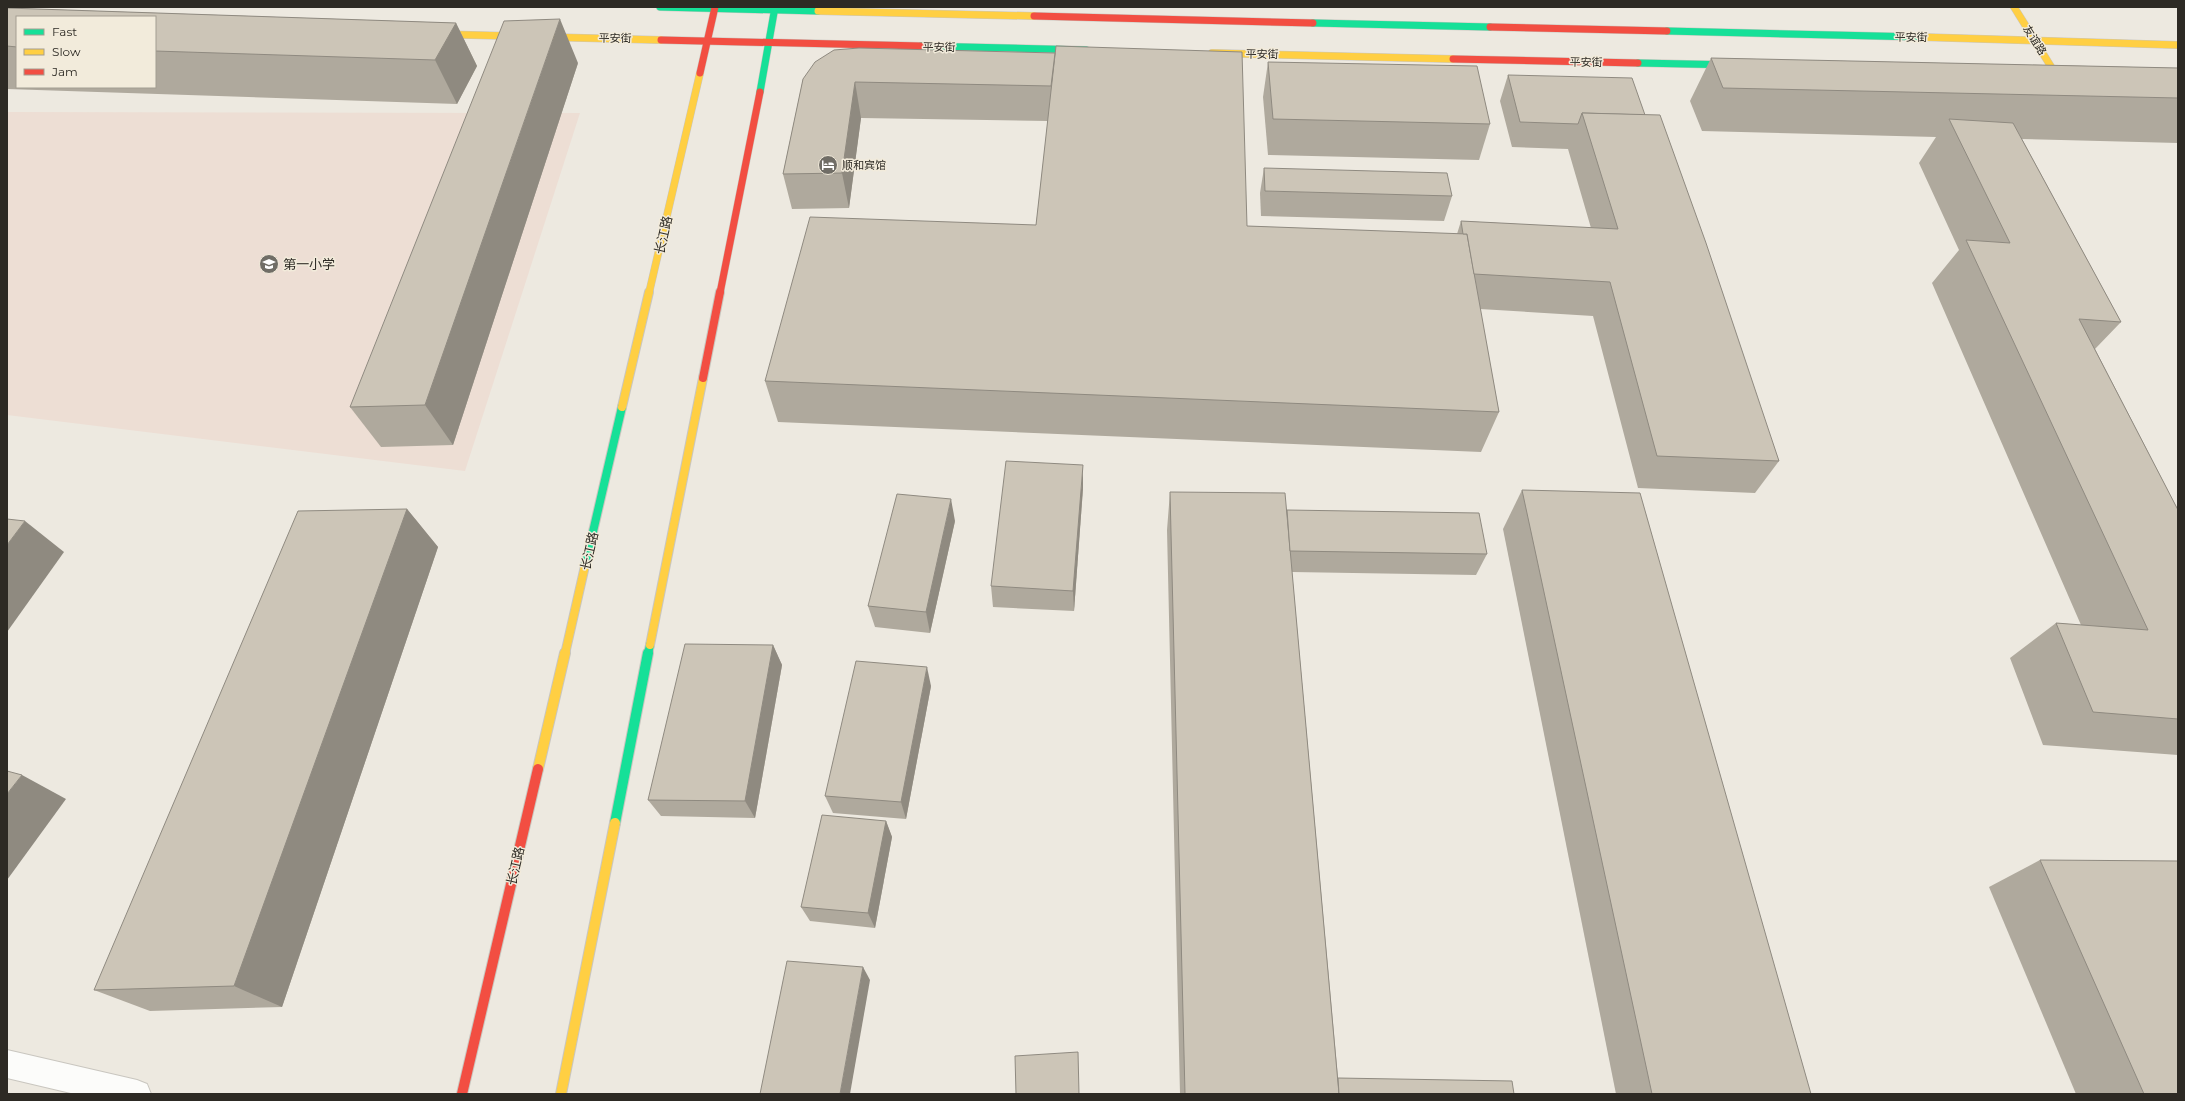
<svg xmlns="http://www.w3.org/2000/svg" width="2185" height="1101" font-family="Montserrat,'Noto Sans SC',sans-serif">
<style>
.education{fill:#edded4}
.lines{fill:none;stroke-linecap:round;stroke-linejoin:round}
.street-casing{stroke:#c9c6bf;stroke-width:2}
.fast-far2-casing{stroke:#c9c6bf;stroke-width:8}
.fast-far1-casing{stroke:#c9c6bf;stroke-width:10}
.fast-casing{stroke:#c9c6bf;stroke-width:12}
.slow-far2-casing{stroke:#c9c6bf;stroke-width:8}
.slow-far1-casing{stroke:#c9c6bf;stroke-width:10}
.slow-casing{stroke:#c9c6bf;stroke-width:12}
.jam-far2-casing{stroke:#c9c6bf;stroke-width:8}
.jam-far1-casing{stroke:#c9c6bf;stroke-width:10}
.jam-casing{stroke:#c9c6bf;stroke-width:12}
.street{fill:#fcfcfa;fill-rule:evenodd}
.fast-far2{stroke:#16e098;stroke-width:7}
.fast-far1{stroke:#16e098;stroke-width:8}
.fast{stroke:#16e098;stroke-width:10}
.slow-far2{stroke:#ffcf43;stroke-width:7}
.slow-far1{stroke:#ffcf43;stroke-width:8}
.slow{stroke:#ffcf43;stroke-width:10}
.jam-far2{stroke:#f24e42;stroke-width:7}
.jam-far1{stroke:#f24e42;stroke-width:8}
.jam{stroke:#f24e42;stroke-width:10}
.wall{fill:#afa99d;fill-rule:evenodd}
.shaded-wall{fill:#8f8a80}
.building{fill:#ccc5b7;stroke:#8f8a80}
.labels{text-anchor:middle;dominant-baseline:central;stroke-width:3;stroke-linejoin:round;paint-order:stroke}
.far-street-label{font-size:11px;fill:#2d2a24;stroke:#f2ebdb}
.far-poi-label{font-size:11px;fill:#2d2a24;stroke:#f2ebdb;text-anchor:start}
.street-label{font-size:13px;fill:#2d2a24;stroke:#f2ebdb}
.poi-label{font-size:13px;fill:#2d2a24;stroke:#f2ebdb;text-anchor:start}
</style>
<rect width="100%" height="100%" fill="#ede9e0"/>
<path class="education" d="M7 112 580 113 465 471 7 415Z"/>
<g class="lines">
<defs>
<path id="street" d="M7 1050 137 1080 147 1084 151 1094H75L7 1078Z"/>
<g id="fast-far2">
<path d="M660 7 818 11"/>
<path d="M1313 23 1490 27"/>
<path d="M1667 31 1920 37"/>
<path d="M921 46 1086 50"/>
<path d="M1638 63 1737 65"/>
<path d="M760 92 775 7"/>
</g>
<g id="fast-far1">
<path d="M585 566 622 407"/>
<path d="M648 654 650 645"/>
</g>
<path id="fast" d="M615 823 648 653"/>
<g id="slow-far2">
<path d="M2014 7 2055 73"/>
<path d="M818 11 1034 16"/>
<path d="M432 34 661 40"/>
<path d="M1920 37 2178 45"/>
<path d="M1212 53 1453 59"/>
<path d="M649 293 700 73"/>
</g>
<g id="slow-far1">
<path d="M622 407 649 292"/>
<path d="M650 645 703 378"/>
<path d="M565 654 585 566"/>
</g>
<g id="slow">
<path d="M538 769 565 653"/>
<path d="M561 1094 615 823"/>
</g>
<g id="jam-far2">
<path d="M1034 16 1313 23"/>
<path d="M1490 27 1667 31"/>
<path d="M661 40 921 46"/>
<path d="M1453 59 1638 63"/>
<path d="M700 73 715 7"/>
<path d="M720 293 760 92"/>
</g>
<path id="jam-far1" d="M703 378 720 292"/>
<path id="jam" d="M462 1094 538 769"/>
</defs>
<use href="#street" class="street-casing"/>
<use href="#fast-far2" class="fast-far2-casing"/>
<use href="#fast-far1" class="fast-far1-casing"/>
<use href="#fast" class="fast-casing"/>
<use href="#slow-far2" class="slow-far2-casing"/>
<use href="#slow-far1" class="slow-far1-casing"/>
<use href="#slow" class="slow-casing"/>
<use href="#jam-far2" class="jam-far2-casing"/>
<use href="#jam-far1" class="jam-far1-casing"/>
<use href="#jam" class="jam-casing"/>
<use href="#street" class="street"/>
<use href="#fast-far2" class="fast-far2"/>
<use href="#fast-far1" class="fast-far1"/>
<use href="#fast" class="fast"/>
<use href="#slow-far2" class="slow-far2"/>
<use href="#slow-far1" class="slow-far1"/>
<use href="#slow" class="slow"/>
<use href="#jam-far2" class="jam-far2"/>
<use href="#jam-far1" class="jam-far1"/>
<use href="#jam" class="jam"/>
</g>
<g class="wall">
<path d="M7 8 456 23 477 66 457 104 7 89ZM17 17H155V87H17Z"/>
<path d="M1055 53 1247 226 1457 234 1461 221 1591 228 1568 149 1512 147 1500 101 1508 75 1645 115 1779 461 1755 493 1638 488 1593 316 1480 309 1499 412 1481 452 778 422 765 381 1036 225 1048 121 861 118 849 208 792 209 783 174 803 79Z"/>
<path d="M1711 58 2178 68V143L2022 139 2121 322 2095 349 2178 510V755L2043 745 2010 658 2056 623 2081 625 1932 283 1959 250 1919 163 1936 137 1702 131 1690 101Z"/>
<path d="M1268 62 1490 124 1479 160 1268 155 1263 97Z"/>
<path d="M578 63 453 445 381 447 350 407Z"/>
<path d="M1264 168 1452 196 1444 221 1261 216 1260 193Z"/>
<path d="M1083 488 1074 611 993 607 991 586Z"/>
<path d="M1522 490 1811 1094H1616L1503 529Z"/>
<path d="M1170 492 1287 510 1487 554 1476 575 1292 572 1338 1078 1514 1094H1180L1167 530Z"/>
<path d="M407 509 438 547 282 1007 150 1011 94 990Z"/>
<path d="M955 521 930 633 875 627 868 606Z"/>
<path d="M773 645 782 665 755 818 661 816 648 800Z"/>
<path d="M931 686 906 819 833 813 825 796Z"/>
<path d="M886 821 892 837 875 928 810 921 801 907Z"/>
<path d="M2040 860 2178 1094H2076L1989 887Z"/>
</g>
<g class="shaded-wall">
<path d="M560 19 578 63 453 445 425 405Z"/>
<path d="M456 23 477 66 457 104 435 60Z"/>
<path d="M855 82 861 118 849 208 842 173Z"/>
<path d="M1083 465V488L1074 611 1073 591Z"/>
<path d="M951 499 955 521 930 633 926 612Z"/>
<path d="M407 509 438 547 282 1007 234 986Z"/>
<path d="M25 521 64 552 7 632V545Z"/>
<path d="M773 645 782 665 755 818 745 801Z"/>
<path d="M927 667 931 686 906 819 901 802Z"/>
<path d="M22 775 66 799 7 880V794Z"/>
<path d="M886 821 892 837 875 928 868 913Z"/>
<path d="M863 967 870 980 850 1094H840Z"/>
</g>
<g class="building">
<path d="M7 8 456 23 435 60 155 51V17H17V47L7 46Z"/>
<path d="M560 19 425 405 350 407 504 21Z"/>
<path d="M1056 46 1242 52 1247 226 1467 234 1499 412 765 381 810 217 1036 225Z"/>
<path d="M859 48 1055 53 1051 86 855 82 842 173 783 174 803 79 815 62 834 50Z"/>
<path d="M1711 58 2178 68V98L1723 88Z"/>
<path d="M1268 62 1477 66 1490 124 1273 119Z"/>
<path d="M1508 75 1632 78 1645 115 1582 113 1578 124 1520 122Z"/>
<path d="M1582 113 1660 115 1706 243 1779 461 1657 456 1610 282 1474 274 1467 234H1463L1461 221 1618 229Z"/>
<path d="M1949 119 2013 123 2121 322 2079 319 2178 510V719L2093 712 2056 623 2148 630 1966 240 2010 243Z"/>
<path d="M1264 168 1447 173 1452 196 1265 191Z"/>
<path d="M1006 461 1083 465 1073 591 991 586Z"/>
<path d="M1522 490 1640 493 1811 1094H1652Z"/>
<path d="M1170 492 1285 493 1339 1094H1185Z"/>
<path d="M897 494 951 499 926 612 868 606Z"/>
<path d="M407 509 234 986 94 990 298 511Z"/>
<path d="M1287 510 1479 513 1487 554 1290 551Z"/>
<path d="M7 519 25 521 7 545Z"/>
<path d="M685 644 773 645 745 801 648 800Z"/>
<path d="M856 661 927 667 901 802 825 796Z"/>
<path d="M7 771 22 775 7 794Z"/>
<path d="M822 815 886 821 868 913 801 907Z"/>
<path d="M2040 860 2178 861V1094H2144Z"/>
<path d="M787 961 863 967 840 1094H760Z"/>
<path d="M1078 1052 1079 1094H1016L1015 1056Z"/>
<path d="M1338 1078 1512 1081 1514 1094H1339Z"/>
</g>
<defs>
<symbol id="hotel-disc" viewBox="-11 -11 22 22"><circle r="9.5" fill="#706d66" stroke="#f2ebdb"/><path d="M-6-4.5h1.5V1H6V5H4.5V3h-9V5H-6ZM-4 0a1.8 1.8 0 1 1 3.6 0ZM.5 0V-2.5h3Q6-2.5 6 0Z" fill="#fff"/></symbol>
<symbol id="school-disc" viewBox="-11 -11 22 22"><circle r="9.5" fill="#706d66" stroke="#f2ebdb"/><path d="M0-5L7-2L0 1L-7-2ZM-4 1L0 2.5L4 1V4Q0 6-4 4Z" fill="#fff"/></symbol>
</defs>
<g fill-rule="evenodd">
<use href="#hotel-disc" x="817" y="154" width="22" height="22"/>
<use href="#school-disc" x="258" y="253" width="22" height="22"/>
</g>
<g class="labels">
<g class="far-street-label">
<text transform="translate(1911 37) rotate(1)">平安街</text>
<text transform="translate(615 38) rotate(1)">平安街</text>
<text transform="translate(2035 40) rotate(58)">友谊路</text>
<text transform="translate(939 47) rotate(1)">平安街</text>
<text transform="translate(1262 54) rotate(1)">平安街</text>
<text transform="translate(1586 62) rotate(1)">平安街</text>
</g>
<g class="far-poi-label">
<text x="842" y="165">顺和宾馆</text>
</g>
<g class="street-label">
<text transform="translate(663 235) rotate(-77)">长江路</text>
<text transform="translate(589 551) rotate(-77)">长江路</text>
<text transform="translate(515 866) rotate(-77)">长江路</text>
</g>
<g class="poi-label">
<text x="283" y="264">第一小学</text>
</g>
</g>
<rect width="2185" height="1101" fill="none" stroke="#2d2a24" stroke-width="16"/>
<rect x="16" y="16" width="140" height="72" fill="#f2ebdb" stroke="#a39e92"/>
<rect x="24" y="29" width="20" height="6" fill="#16e098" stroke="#a39e92"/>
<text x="52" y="36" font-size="12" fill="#2d2a24">Fast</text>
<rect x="24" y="49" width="20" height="6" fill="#ffcf43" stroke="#a39e92"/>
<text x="52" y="56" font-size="12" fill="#2d2a24">Slow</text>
<rect x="24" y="69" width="20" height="6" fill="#f24e42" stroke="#a39e92"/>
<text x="52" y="76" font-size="12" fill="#2d2a24">Jam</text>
</svg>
